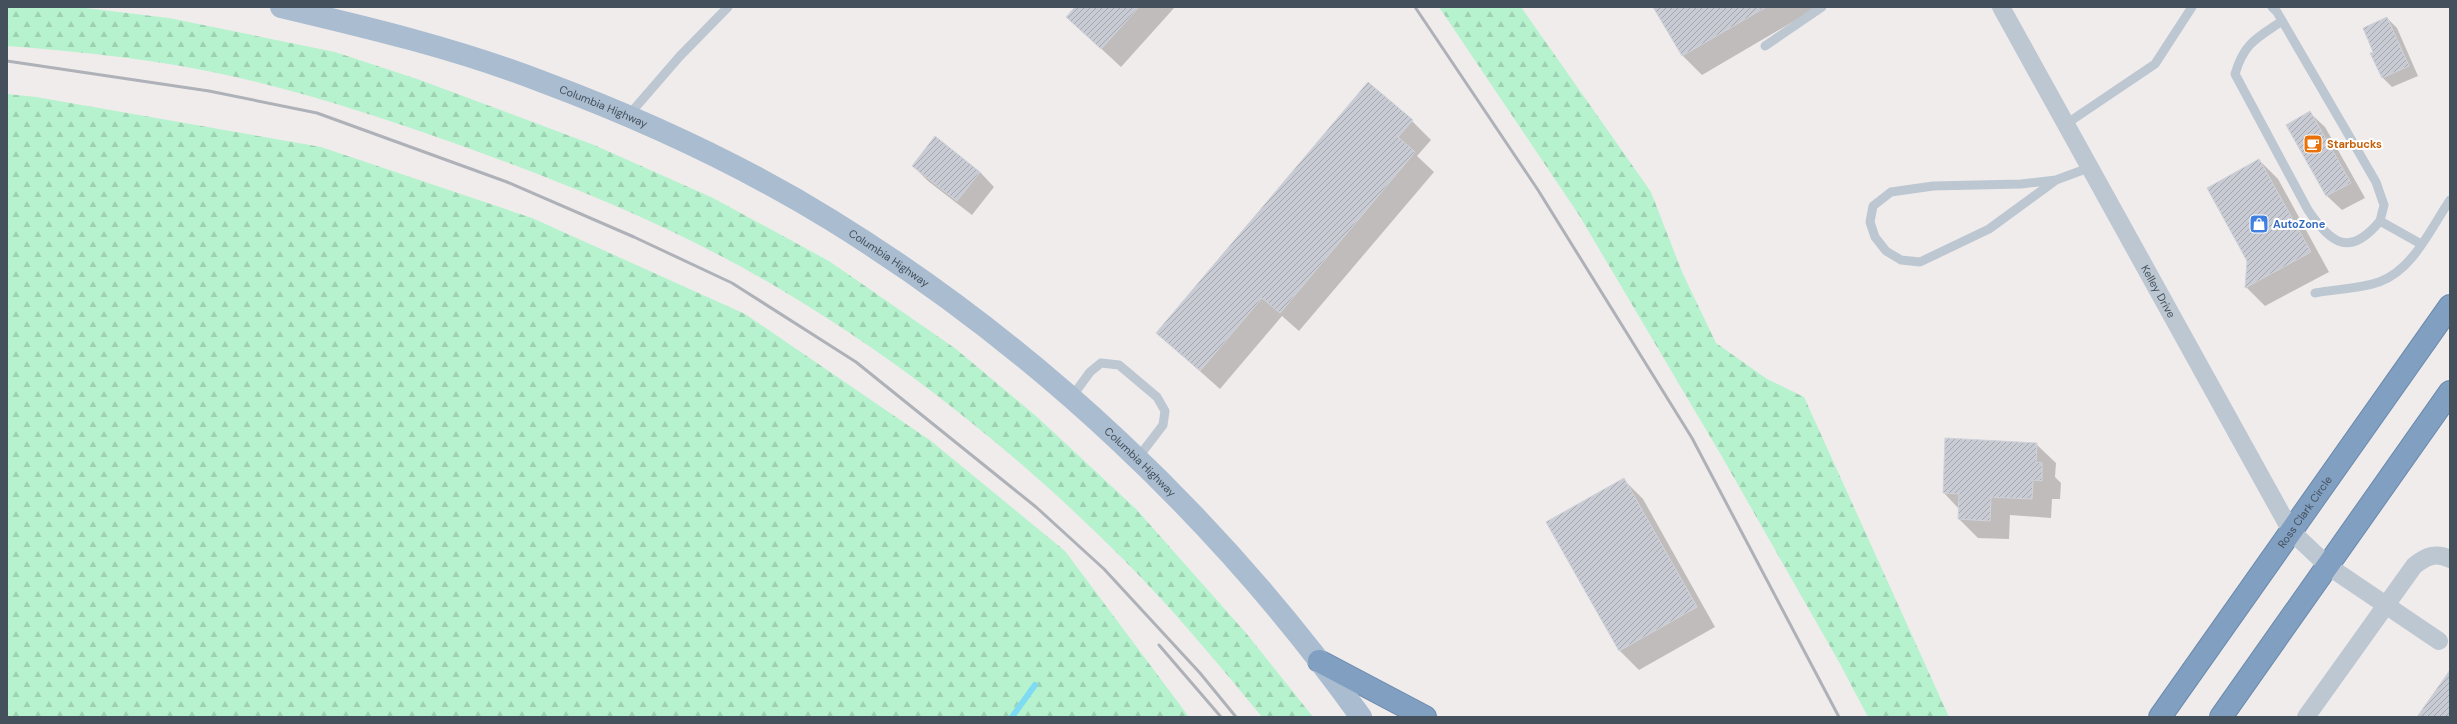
<svg xmlns="http://www.w3.org/2000/svg" width="2457" height="724" font-family="'DM Sans',sans-serif">
<style>
.forest{fill:url(#forest-firs)}
.shadow{fill:#0003}
.lines{fill:none;stroke-linecap:round;stroke-linejoin:round}
.stream{stroke:#7fdbf3;stroke-width:6}
.building{fill:url(#building-hatch);stroke:#d0d3d9}
.highway-casing{stroke:#6b8aac;stroke-width:24}
.lane{stroke:#bcc7d1;stroke-width:9}
.street{stroke:#bcc7d1;stroke-width:18}
.primary{stroke:#aabccf;stroke-width:22}
.highway{stroke:#809fc1;stroke-width:22}
.rail{stroke:#aeb2b8;stroke-width:3}
.labels{text-anchor:middle;dominant-baseline:central;stroke-width:4;stroke-linejoin:round;paint-order:stroke}
.street-label{font-size:11px;fill:#44505c;stroke:#fff}
.food-label{font-size:11px;font-weight:bold;fill:#c56008;stroke:#fff;text-anchor:start}
.shop-label{font-size:11px;font-weight:bold;fill:#366cbe;stroke:#fff;text-anchor:start}
</style>
<defs>
<pattern id="forest-firs" width="22" height="20" patternUnits="userSpaceOnUse"><rect width="22" height="20" fill="#b6f2cd"/><path d="M5 1l3.5 6h-7zM16 11l3.5 6h-7z" fill="#9ed1b2"/></pattern>
<pattern id="building-hatch" width="6" height="6" patternUnits="userSpaceOnUse"><rect width="6" height="6" fill="#c8cbd3"/><path d="M-1 1l2-2M0 6l6-6M5 7l2-2" fill="none" stroke="#a4a7ae"/></pattern>
</defs>
<rect width="100%" height="100%" fill="#f0ecec"/>
<g class="forest">
<path d="M7 7H77L169 18 335 52 420 80 594 145 713 198 829 261 956 349 1036 416 1136 509 1246 633 1313 717H1262C1217 662 1171 607 1121 557 1019 455 903 362 780 289 681 230 573 186 465 147 391 121 317 96 240 78 164 60 84 52 7 46Z"/>
<path d="M1439 7H1521L1651 192 1682 272 1716 343 1767 379 1804 397 1949 717H1868L1839 662 1721 455 1579 215Z"/>
<path d="M7 94 36 97 321 147 532 218 745 314 931 441 1065 551 1189 717H7Z"/>
</g>
<g class="shadow">
<path d="M1076 7H1175L1121 67 1067 17Z"/>
<path d="M1654 7H1818L1702 75 1682 55Z"/>
<path d="M2387 18 2397 28 2418 76 2392 87 2382 77 2375 52Z"/>
<path d="M2310 113 2325 127 2365 198 2342 210 2327 196 2288 125Z"/>
<path d="M1412 121 1431 140 1417 156 1434 172 1299 331 1282 316 1220 389 1157 333Z"/>
<path d="M2259 160 2278 179 2329 272 2265 306 2246 287Z"/>
<path d="M913 166 980 172 994 187 972 215 928 181Z"/>
<path d="M1946 439 2036 444 2056 463 2055 477 2061 483 2060 499H2052L2051 518 2010 515 2009 539 1978 538 1959 519V509L1944 493Z"/>
<path d="M1624 480 1643 499 1715 627 1639 670 1620 651 1547 522Z"/>
</g>
<g class="lines">
<path class="stream" d="M1012 717 1035 685"/>
</g>
<g class="building">
<path d="M1075 7H1139L1101 49 1066 17Z"/>
<path d="M1653 7H1766L1682 56Z"/>
<path d="M2387 17 2409 66 2382 78 2370 53 2373 52 2363 28Z"/>
<path d="M1368 82 1413 120 1398 137 1415 152 1280 313 1262 298 1200 371 1156 333Z"/>
<path d="M2310 111 2351 183 2326 196 2286 125Z"/>
<path d="M935 136 980 172 957 201 912 166Z"/>
<path d="M2259 159 2311 252 2245 288 2247 261 2207 188Z"/>
<path d="M1945 438 2037 443 2036 462 2042 463V481L2033 480 2032 499 1991 497 1990 521 1958 519 1959 494 1943 493Z"/>
<path d="M1624 478 1697 607 1619 651 1546 522Z"/>
<path d="M2450 670V717H2417Z"/>
</g>
<g class="lines">
<defs>
<g id="highway">
<path d="M1319 661 1425 717"/>
<path id="s3" d="M2160 717 2450 306"/>
<path d="M2221 717 2450 392"/>
</g>
</defs>
<use href="#highway" class="highway-casing"/>
<g class="lane">
<path d="M2272 7 2277 12 2376 182 2384 205 2380 221 2421 244"/>
<path d="M2282 21C2257 38 2244 43 2235 74L2308 210C2332 245 2350 257 2380 221"/>
<path d="M1765 46 1822 7"/>
<path d="M628 116 680 56 728 7"/>
<path d="M2066 124 2155 64 2192 7"/>
<path d="M2056 180 2021 184 1933 186 1891 192 1873 206 1870 222 1875 237 1886 251 1901 260 1920 262 1989 229 2056 180 2091 167"/>
<path d="M2315 293C2335 289 2359 289 2379 282 2413 270 2431 228 2450 200"/>
<path d="M1071 398 1090 372 1101 363 1119 365 1157 397 1165 411 1163 425 1137 459"/>
</g>
<g class="street">
<path id="s1" d="M2001 7 2291 531 2328 566 2439 641"/>
<path d="M2306 717 2414 566C2426 556 2436 552 2450 559"/>
</g>
<path class="primary" id="s2" d="M281 7C370 28 458 49 543 82 642 119 740 164 831 220 1037 347 1220 520 1361 717"/>
<use href="#highway" class="highway"/>
<g class="rail">
<path d="M1415 7 1538 190 1692 438 1839 717"/>
<path d="M7 61 209 91 317 113 507 182 634 237 732 283 856 362 1036 507 1104 569 1200 673 1236 717"/>
<path d="M1159 645 1221 717"/>
</g>
</g>
<defs>
<symbol id="cafe-square" viewBox="-11 -11 22 22"><rect x="-9" y="-9" width="18" height="18" rx="4" fill="#e8710a" stroke="#fff"/><path d="M-5.5-4.5H6V0H3Q3 3.5 0 3.5H-2.5Q-5.5 3.5-5.5 0ZM3-3.2v2h1.7v-2ZM-6 4.5H4V6H-6Z" fill="#fff"/></symbol>
<symbol id="shop-square" viewBox="-11 -11 22 22"><rect x="-9" y="-9" width="18" height="18" rx="4" fill="#3f7fe0" stroke="#fff"/><path d="M-5-2.5h2.3a2.7 3.5 0 0 1 5.4 0H5L5.5 6h-11ZM-1.5-2.5h3a1.5 2.3 0 0 0-3 0Z" fill="#fff"/></symbol>
</defs>
<g fill-rule="evenodd">
<use href="#cafe-square" x="2302" y="133" width="22" height="22"/>
<use href="#shop-square" x="2248" y="213" width="22" height="22"/>
</g>
<g class="labels">
<g class="street-label">
<text stroke="none"><textPath href="#s2" startOffset="338">Columbia Highway</textPath></text>
<text stroke="none"><textPath href="#s2" startOffset="662">Columbia Highway</textPath></text>
<text stroke="none"><textPath href="#s1" startOffset="325">Kelley Drive</textPath></text>
<text stroke="none"><textPath href="#s2" startOffset="986">Columbia Highway</textPath></text>
<text stroke="none"><textPath href="#s3" startOffset="251">Ross Clark Circle</textPath></text>
</g>
<g class="food-label">
<text x="2327" y="144">Starbucks</text>
</g>
<g class="shop-label">
<text x="2273" y="224">AutoZone</text>
</g>
</g>
<rect width="2457" height="724" fill="none" stroke="#44505c" stroke-width="16"/>
</svg>
